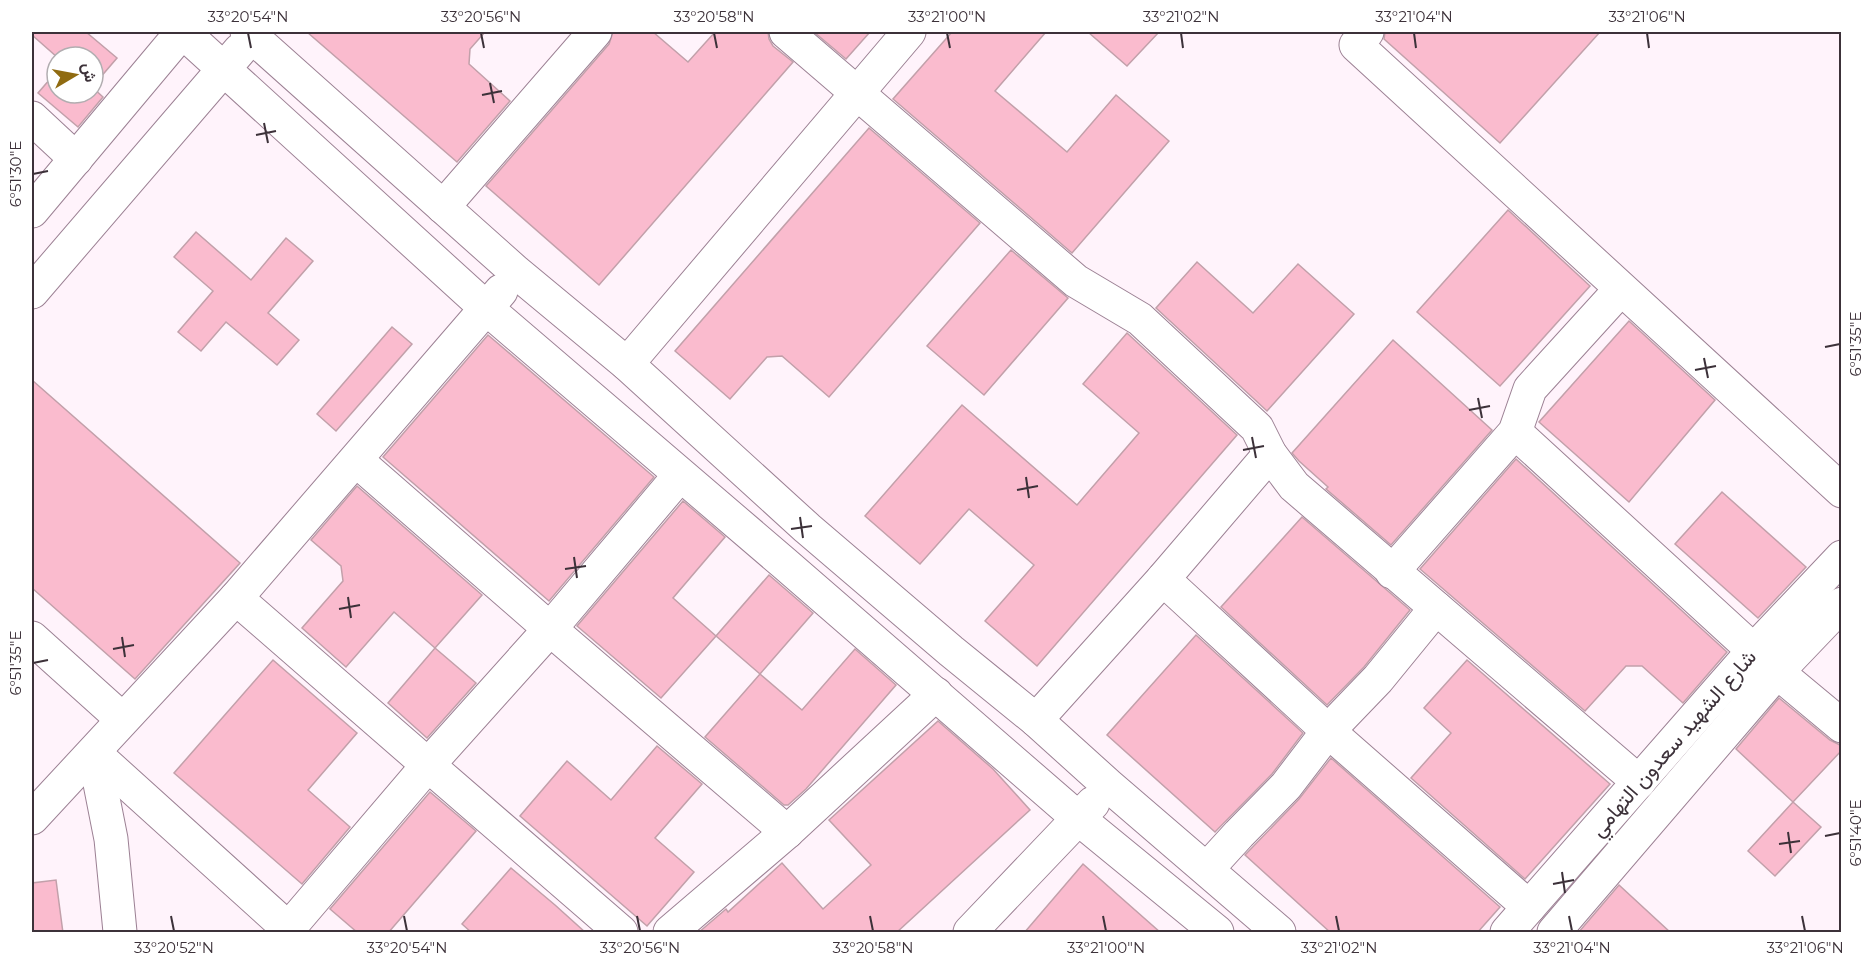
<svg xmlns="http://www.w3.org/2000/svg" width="1873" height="964" font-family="Montserrat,Vazirmatn,sans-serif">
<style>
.building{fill:#fabbce;stroke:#c2a0aa;stroke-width:1.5}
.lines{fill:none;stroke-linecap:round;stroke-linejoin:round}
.minor-casing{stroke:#9c8194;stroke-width:35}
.minor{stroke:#fff;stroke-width:33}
.ticks{fill:none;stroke:#3c3139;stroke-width:2}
.labels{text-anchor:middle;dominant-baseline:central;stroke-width:5;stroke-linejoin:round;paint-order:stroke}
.street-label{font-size:21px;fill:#3c3139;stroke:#fff}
.neatline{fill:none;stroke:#3c3139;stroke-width:2}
.ticks-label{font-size:15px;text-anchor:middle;fill:#3c3139}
</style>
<rect width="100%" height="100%" fill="#fff3fb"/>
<g class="building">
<path d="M32 32H86L117 58 93 86V57H57L32 35Z"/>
<path d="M307 32H485L470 49 469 64 510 101 457 162Z"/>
<path d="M613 32H653L688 62 715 32H768L769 39 773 46 793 62 599 285 486 186 609 44Z"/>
<path d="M814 32H870L846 59Z"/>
<path d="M952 32H1046L995 91 1067 152 1116 95 1169 141 1072 253 893 99Z"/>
<path d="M1088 32H1159L1127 66Z"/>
<path d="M1385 32H1600L1500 143 1384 39Z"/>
<path d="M57 71V93H93V88L103 97 78 127 38 93Z"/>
<path d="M869 128 980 223 829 397 782 356 767 357 730 399 675 351Z"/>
<path d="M1508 210 1590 286 1500 386 1417 312Z"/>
<path d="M196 232 251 280 286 238 313 261 268 313 299 340 277 365 226 322 201 351 178 332 213 291 174 257Z"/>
<path d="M1011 250 1068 298 984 395 927 346Z"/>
<path d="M1197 262 1253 313 1298 264 1354 314 1267 411 1156 308Z"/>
<path d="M1629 321 1715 400 1629 502 1539 422Z"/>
<path d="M392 327 412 344 336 431 317 414Z"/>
<path d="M1127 333 1237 435 1037 666 985 621 1034 565 969 509 920 564 865 516 962 405 1077 505 1139 433 1083 384Z"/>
<path d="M488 335 654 477 549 601 383 457Z"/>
<path d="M1393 340 1492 430 1391 545 1326 489 1328 487 1299 461 1292 453Z"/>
<path d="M32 380 240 563 135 679 32 588Z"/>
<path d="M1516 459 1727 652 1683 703 1642 666H1626L1585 711 1420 569Z"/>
<path d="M357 486 482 595 435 648 394 612 346 667 302 628 343 581 341 566 311 540Z"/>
<path d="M1722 492 1806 567 1758 618 1675 544Z"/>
<path d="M683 501 725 537 673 598 716 636 661 698 577 626Z"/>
<path d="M1302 517 1410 610 1364 667 1327 705 1221 607Z"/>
<path d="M769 575 813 613 760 674 716 636Z"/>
<path d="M1196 635 1303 733 1272 774 1215 832 1107 735Z"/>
<path d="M435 648 476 683 427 738 388 703Z"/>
<path d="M855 649 896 685 806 789 788 805H784L705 737 760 674 802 710Z"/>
<path d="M273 660 357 733 308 790 350 827 302 884 174 773Z"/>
<path d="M1467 660 1610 784 1525 879 1411 778 1451 733 1424 708Z"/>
<path d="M1779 698 1830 740 1842 746V750L1793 802 1736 749Z"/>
<path d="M938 721 993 769 1030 810 896 933H698L726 909 728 912 782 863 823 909 871 865 829 820Z"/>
<path d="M657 746 702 784 655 838 694 872 647 926 520 816 567 761 611 800Z"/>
<path d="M1331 758 1500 907 1477 933H1331L1245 855 1299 799Z"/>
<path d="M430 792 476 831 388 933H358L330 909Z"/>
<path d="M1793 802 1821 827 1775 876 1748 851Z"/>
<path d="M1083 864 1118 895 1161 933H1024Z"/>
<path d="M511 868 555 905 586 933H472L462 924Z"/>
<path d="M56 880 63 933H32V883Z"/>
<path d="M1619 885 1671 933H1578Z"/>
</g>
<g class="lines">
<defs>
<g id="minor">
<path d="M183 32 486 308 784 563 1079 819 1217 932"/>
<path d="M247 32 516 272 627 364 807 528 951 651 1036 720 1108 785 1279 932"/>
<path d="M786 32 1076 281 1140 319 1257 428 1270 454 1294 486 1639 782"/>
<path d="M1367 32 1356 45 1842 491"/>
<path d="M32 118 76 159"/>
<path d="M443 207 595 32"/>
<path d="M32 211 182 32"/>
<path d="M32 292 240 50"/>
<path d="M627 364 909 32"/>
<path d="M1515 432 1777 672 1842 726"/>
<path d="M356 460 550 629 787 832"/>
<path d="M1392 572 1515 432 1530 389 1620 290"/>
<path d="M1163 579 1328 731 1529 907"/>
<path d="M236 598 428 765 550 629 680 475"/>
<path d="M32 638 122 719"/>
<path d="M1036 720 1163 579 1270 454"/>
<path d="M94 753 292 932"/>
<path d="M94 753 111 839 120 932"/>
<path d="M32 818 236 598 501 291"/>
<path d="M1207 869 1239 834 1286 786 1328 731 1378 679 1436 608"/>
<path d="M289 928 428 765 621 932"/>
<path d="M670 932 787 832 936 694"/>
<path d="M970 932 1093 803"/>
<path d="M1507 932 1754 650 1842 557"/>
<path d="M1554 932 1777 672 1842 604"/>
</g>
</defs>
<use href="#minor" class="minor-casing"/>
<use href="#minor" class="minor"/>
</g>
<path class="ticks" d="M248 33 251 48M481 33 484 48M714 33 717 48M947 33 950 48M1181 33 1183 48M1414 33 1416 48M1647 33 1649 48M490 83 494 103M482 95 502 91M264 123 268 143M256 135 276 131M33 174 48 171M1825 347 1840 344M1704 358 1708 378M1695 370 1716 366M1478 398 1482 418M1469 410 1490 406M1252 437 1256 458M1243 450 1264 446M1026 477 1029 498M1017 490 1038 486M800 517 803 538M791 529 812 526M574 557 577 578M565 569 586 566M348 597 351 618M339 609 360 605M122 637 125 657M113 649 134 645M33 663 48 660M1788 832 1791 853M1825 836 1840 833M1779 844 1800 841M1562 872 1565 893M1553 884 1574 880M171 916 174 931M404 916 407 931M637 916 640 931M870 916 873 931M1103 916 1106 931M1336 916 1339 931M1569 916 1572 931M1802 916 1805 931"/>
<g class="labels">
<g class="street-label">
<text transform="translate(1673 743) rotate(-49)">شارع الشهيد سعدون التهامي</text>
</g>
</g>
<rect width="1873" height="964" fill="none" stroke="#ffffff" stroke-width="66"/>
<g transform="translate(75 75) rotate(80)"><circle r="28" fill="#ffffff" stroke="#b1adb0" stroke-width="1.5"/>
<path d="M0-4.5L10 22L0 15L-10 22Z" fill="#906b11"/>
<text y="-9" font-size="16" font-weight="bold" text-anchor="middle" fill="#3c3139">ش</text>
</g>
<rect x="33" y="33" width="1807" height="898" class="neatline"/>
<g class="ticks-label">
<text x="248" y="22">33°20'54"N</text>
<text x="481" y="22">33°20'56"N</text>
<text x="714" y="22">33°20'58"N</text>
<text x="947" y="22">33°21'00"N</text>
<text x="1181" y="22">33°21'02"N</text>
<text x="1414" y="22">33°21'04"N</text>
<text x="1647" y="22">33°21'06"N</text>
<text transform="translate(16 174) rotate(-90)" y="5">6°51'30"E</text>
<text transform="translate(1856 344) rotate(-90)" y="5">6°51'35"E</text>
<text transform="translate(16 663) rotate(-90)" y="5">6°51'35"E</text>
<text transform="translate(1856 833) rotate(-90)" y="5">6°51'40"E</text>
<text x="174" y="953">33°20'52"N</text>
<text x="407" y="953">33°20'54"N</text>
<text x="640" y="953">33°20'56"N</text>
<text x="873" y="953">33°20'58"N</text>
<text x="1106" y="953">33°21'00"N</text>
<text x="1339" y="953">33°21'02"N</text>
<text x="1572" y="953">33°21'04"N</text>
<text x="1805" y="953">33°21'06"N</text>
</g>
</svg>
